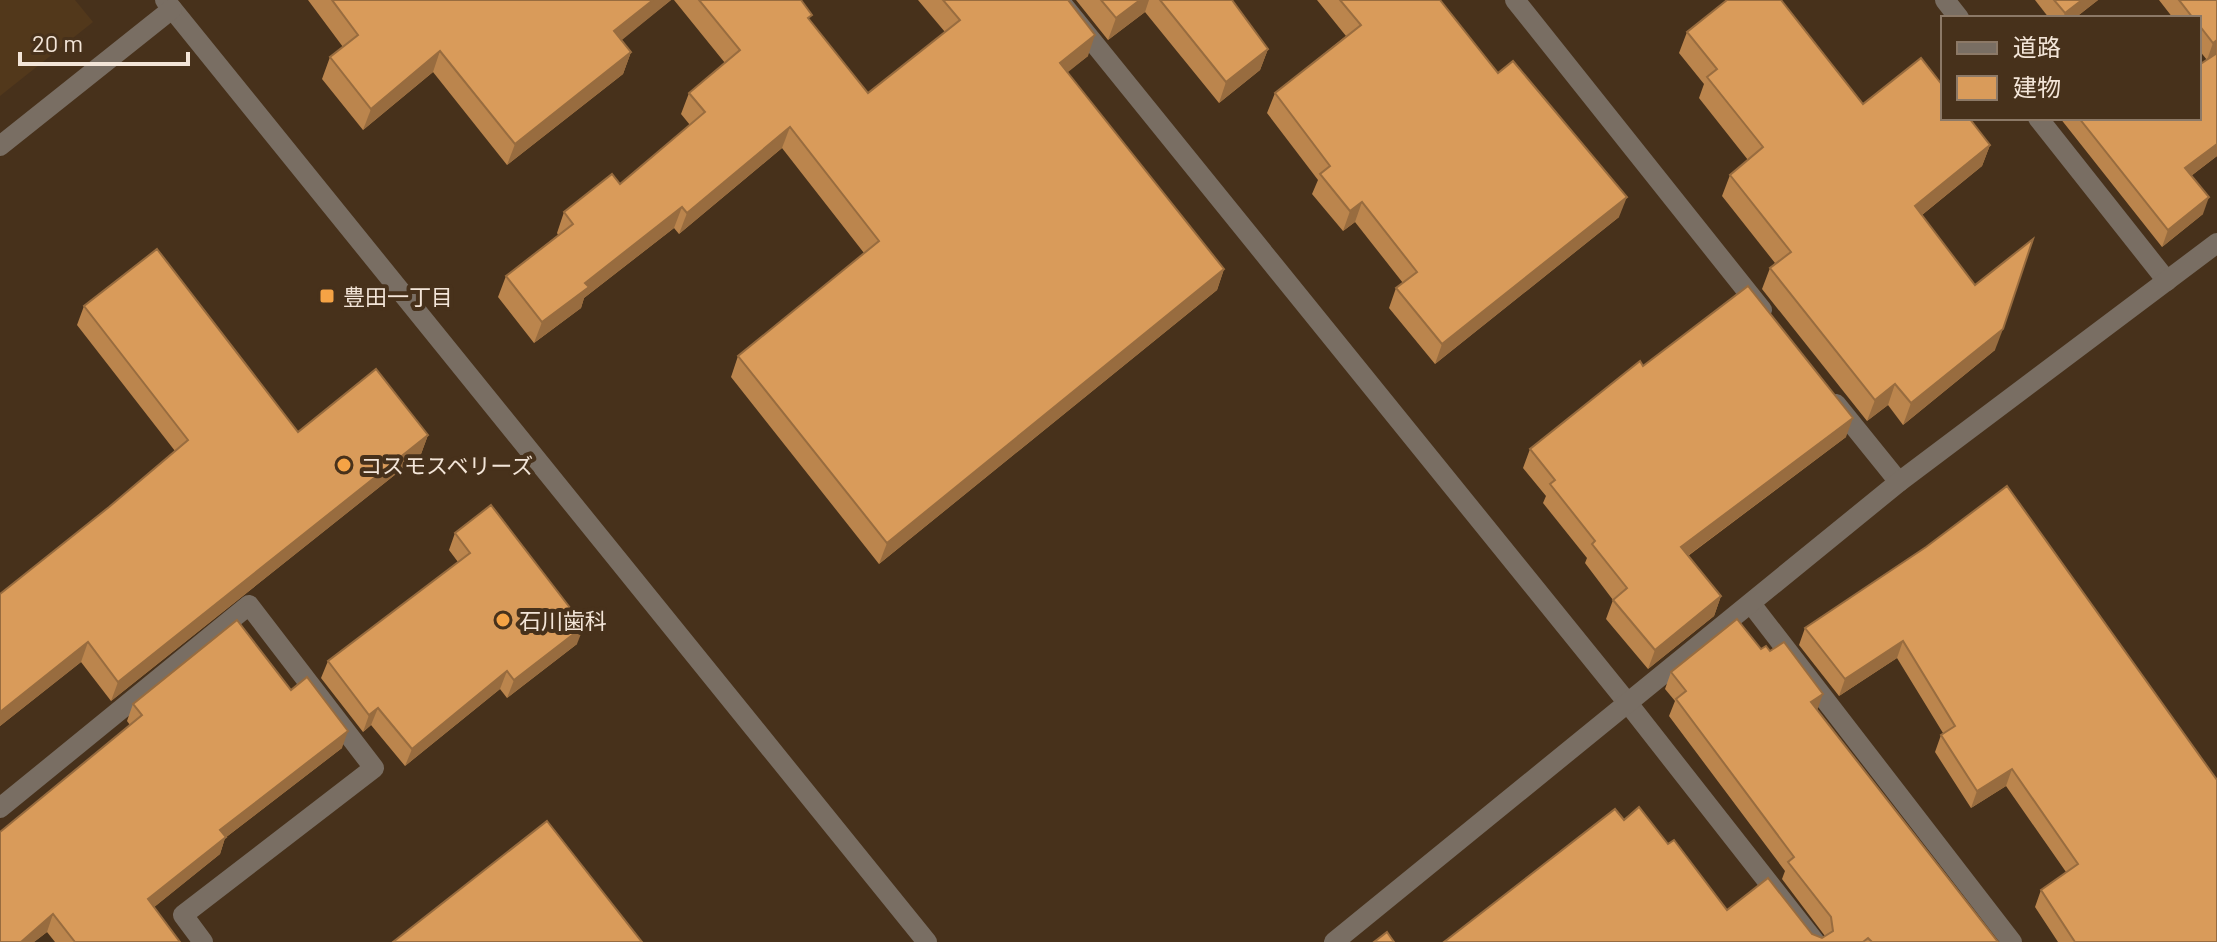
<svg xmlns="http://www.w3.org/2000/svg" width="2217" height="942" font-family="Barlow,'Noto Sans JP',sans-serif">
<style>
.built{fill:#52381b}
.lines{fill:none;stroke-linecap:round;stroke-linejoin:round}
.minor{stroke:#796e63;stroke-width:20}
.tertiary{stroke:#796e63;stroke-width:20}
.wall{fill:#bb854d}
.shaded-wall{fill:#986c3f}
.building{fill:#d99b5a;stroke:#986c3f;stroke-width:2}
.poi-dot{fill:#f5a345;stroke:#47311b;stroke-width:3}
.labels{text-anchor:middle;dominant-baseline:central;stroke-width:8;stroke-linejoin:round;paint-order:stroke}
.poi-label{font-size:22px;fill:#f3e5d8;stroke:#47311b;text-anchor:start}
</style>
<rect width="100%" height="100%" fill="#47311b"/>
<path class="built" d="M0 0H75L93 22 0 96Z"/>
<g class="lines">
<g class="minor">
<path d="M1059 0 1627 702 1815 942"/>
<path d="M1515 0 1762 310"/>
<path d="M1945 0 1959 18"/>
<path d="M2038 118 2167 281"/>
<path d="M1836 404 1899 482"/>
<path d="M1752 605 2012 942"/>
<path d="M0 808 249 605 374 768 183 915 203 942"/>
<path d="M1334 942 1899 482 2217 243"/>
</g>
<g class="tertiary">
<path d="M165 0 927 942"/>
<path d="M0 146 172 9"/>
</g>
</g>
<g class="wall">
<path d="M308 0H671L621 40 631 52 623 74 507 165 433 72 363 130 322 79 330 57 343 47Z"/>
<path d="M674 0H801L810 21 868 93 945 32 918 0H1068L1088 56 1067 72 1224 269 1217 290 879 564 731 377 738 356 864 253 782 148 679 234 674 228 584 298 581 308 534 343 498 297 506 276 558 235 557 233 564 212 620 184 690 125 681 114 689 93 725 63Z"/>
<path d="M1076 0H1232L1268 49 1260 70 1219 103 1145 12 1108 40Z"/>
<path d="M1317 0H1440L1498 73 1619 217 1435 364 1389 308 1396 288 1403 283 1355 222 1343 231 1312 194 1318 180 1267 113 1275 93 1346 36Z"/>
<path d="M2035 0H2098L2075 18H2049Z"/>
<path d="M2159 0H2217V156L2191 176 2203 214 2162 247 2060 118H2199L2207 60 2199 50V18H2173Z"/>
<path d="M1687 32 1863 104 1990 145 1982 166 1922 215 1995 350 1903 425 1888 405 1867 421 1762 289 1770 268 1775 263 1722 196 1730 175 1748 160 1699 98 1704 84 1679 53Z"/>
<path d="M84 306 298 432 428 435 421 454 111 701 81 662 0 726V594L109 507 175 451 77 325Z"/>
<path d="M1643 366 1846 437 1688 556 1721 596 1714 616 1648 669 1606 619 1613 600 1585 563 1587 558 1543 503 1546 496 1523 468 1530 449Z"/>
<path d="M455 533 577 644 507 698 500 689 405 766 371 725 363 732 321 678 328 661 458 562 449 550Z"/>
<path d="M1926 547 2217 942H2058L2035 907 2041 890 2066 872 2006 786 1971 808 1935 752 1941 735 1943 733 1897 658 1839 696 1799 645 1805 628Z"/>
<path d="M1761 649 1817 710 1998 942H1444L1624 820 1668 844 1727 910 1812 934 1822 938 1825 936 1782 879 1785 871 1669 716 1675 701 1665 689 1671 672Z"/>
<path d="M291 690 342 748 225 838 220 854 154 907 180 942H55L47 932 34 942 130 725 127 721 133 704Z"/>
</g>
<g class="shaded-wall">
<path d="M653 0H671L606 53 614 31Z"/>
<path d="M1140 0H1149L1145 12 1108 40 1116 18Z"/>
<path d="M2082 0H2098L2075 18H2063L2065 13Z"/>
<path d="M1095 35 1088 56 1052 85 1060 63Z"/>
<path d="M2217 40V52L2207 60 2213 43Z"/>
<path d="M1268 49 1260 70 1219 103 1226 82Z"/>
<path d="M440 51 433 72 363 130 371 109Z"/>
<path d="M631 52 623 74 507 165 515 144Z"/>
<path d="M790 127 782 148 679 234 687 213Z"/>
<path d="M2217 144V156L2179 185 2185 168Z"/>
<path d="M1990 145 1982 166 1907 227 1915 206Z"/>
<path d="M1627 197 1619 217 1435 364 1442 344Z"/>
<path d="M2209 197 2203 214 2162 247 2168 230Z"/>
<path d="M1362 202 1355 222 1343 231 1350 211Z"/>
<path d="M682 207 674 228 584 298 581 308 534 343 542 322 585 283Z"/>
<path d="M1224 269 1217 290 879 564 887 543Z"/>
<path d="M2003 329 1995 350 1903 425 1911 403Z"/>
<path d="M1895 384 1888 405 1867 421 1875 400Z"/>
<path d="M1853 418 1846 437 1674 566 1681 547Z"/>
<path d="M428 435 421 454 111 701 118 682Z"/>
<path d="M1721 596 1714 616 1648 669 1655 650Z"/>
<path d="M584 626 577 644 507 698 514 680Z"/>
<path d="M1903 641 1897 658 1839 696 1845 679Z"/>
<path d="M88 642 81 662 0 726V712Z"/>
<path d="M507 671 500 689 405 766 412 749Z"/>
<path d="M1823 694 1817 711 1811 702Z"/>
<path d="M378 708 371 725 363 732 369 715Z"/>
<path d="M348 731 342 748 225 838 220 854 142 917 148 899 220 830Z"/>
<path d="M2012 769 2006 786 1971 808 1977 791Z"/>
<path d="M53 914 47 932 34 942H21Z"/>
</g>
<g class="building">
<path d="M332 0H653L614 31 631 52 515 144 440 51 371 109 330 57 358 35Z"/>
<path d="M699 0H801L812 15 808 18 868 93 960 20 943 0H1068L1095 35 1060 63 1224 269 887 543 738 356 879 241 790 127 687 213 682 207 585 283 589 287 542 322 506 276 573 224 564 212 612 174 620 184 705 112 689 93 740 50Z"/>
<path d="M1101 0H1140L1116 18Z"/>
<path d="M1160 0H1232L1268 49 1226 82Z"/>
<path d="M1340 0H1440L1498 73 1513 61 1627 197 1442 344 1396 288 1417 272 1362 202 1350 211 1320 174 1330 166 1275 93 1361 25Z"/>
<path d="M1727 0H1781L1863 104 1921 58 1943 86V118H1969L1990 145 1915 206 1975 285 2033 239 2003 329 1911 403 1895 384 1875 400 1770 268 1791 252 1730 175 1763 147 1707 77 1717 69 1687 32Z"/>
<path d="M2054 0H2082L2065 13Z"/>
<path d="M2179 0H2217V40L2213 43 2199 25V18H2193Z"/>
<path d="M2217 53V144L2185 168 2209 197 2168 230 2079 118H2199V65Z"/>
<path d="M157 249 298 432 376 369 428 435 118 682 88 642 0 712V594L109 507 188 440 84 306Z"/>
<path d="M1748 286 1853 418 1681 547 1721 596 1655 650 1613 600 1627 588 1592 544 1595 541 1550 484 1555 480 1530 449 1640 361 1643 366Z"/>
<path d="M2007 486 2217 780V942H2075L2041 890 2078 864 2012 769 1977 791 1941 735 1955 726 1903 641 1845 679 1805 628 1926 547Z"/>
<path d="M491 505 584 626 514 680 507 671 412 749 378 708 369 715 328 661 470 553 455 533Z"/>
<path d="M1737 619 1761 649 1766 646 1770 651 1784 642 1823 694 1811 702 1998 942H1872L1868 938 1863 942H1444L1615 809 1624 820 1639 807 1668 844 1674 840 1727 910 1768 878 1812 934 1822 938 1833 931 1831 917 1788 862 1794 857 1676 699 1686 691 1671 672Z"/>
<path d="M237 620 291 690 307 677 348 731 220 830 226 837 148 899 180 942H75L53 914 21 942H0V832L142 715 133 704Z"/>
<path d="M547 821 642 942H393Z"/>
<path d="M1387 932 1394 942H1374Z"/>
</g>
<g class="poi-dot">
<rect x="319" y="288" width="16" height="16" rx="4"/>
<circle cx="344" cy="465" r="8"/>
<circle cx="503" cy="620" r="8"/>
</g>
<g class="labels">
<g class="poi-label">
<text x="343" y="296">豊田一丁目</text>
<text x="360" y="465">コスモスベリーズ</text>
<text x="519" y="620">石川歯科</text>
</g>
</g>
<rect x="1941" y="16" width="260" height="104" fill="#47311b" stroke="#8c7967" stroke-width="2"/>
<rect x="1957" y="42" width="40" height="12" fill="#796e63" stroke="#8c7967" stroke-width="2"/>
<text x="2013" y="56" font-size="24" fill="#f3e5d8">道路</text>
<rect x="1957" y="76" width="40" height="24" fill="#d99b5a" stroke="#8c7967" stroke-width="2"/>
<text x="2013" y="96" font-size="24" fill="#f3e5d8">建物</text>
<path d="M20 52v12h168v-12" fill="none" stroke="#f3e5d8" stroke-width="4"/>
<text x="32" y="52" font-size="24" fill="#f3e5d8" stroke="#47311b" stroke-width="6" paint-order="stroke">20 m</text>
</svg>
